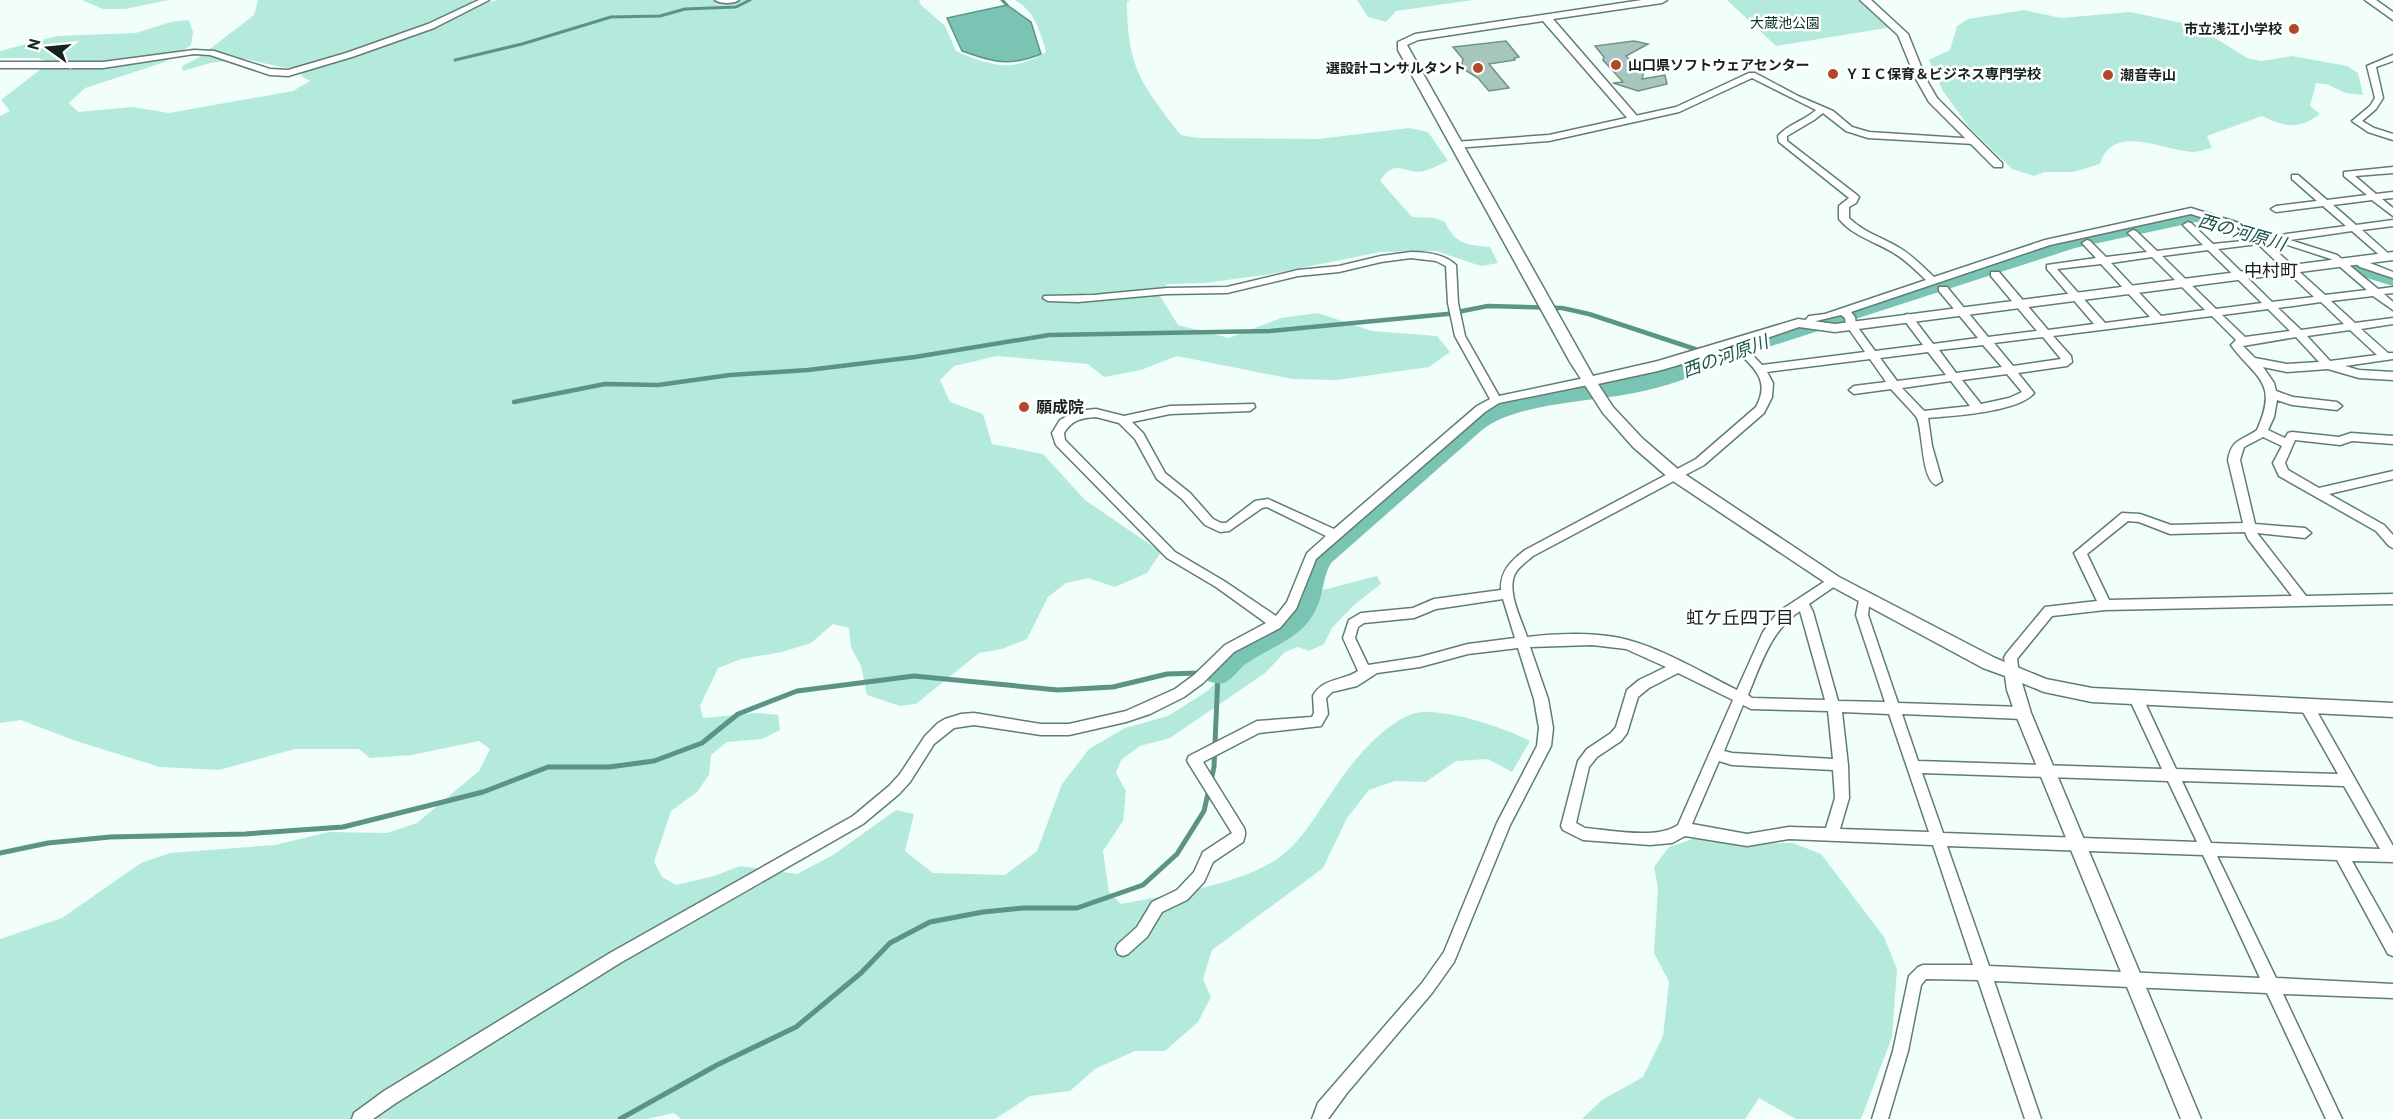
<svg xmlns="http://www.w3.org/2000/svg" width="2393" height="1119" font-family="'PT Sans','Noto Sans JP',sans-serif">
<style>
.green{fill:#b3eadc}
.water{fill:#7ac4b3;stroke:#5c9387;stroke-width:1.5}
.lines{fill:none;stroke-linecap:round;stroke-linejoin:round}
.stream-far2{stroke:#5c9387;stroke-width:3}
.stream-far1{stroke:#5c9387;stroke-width:4.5}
.stream{stroke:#5c9387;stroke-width:5}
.river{fill:#7ac4b3;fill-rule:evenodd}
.building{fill:#a7c6be;stroke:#739189;stroke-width:1.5}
.minor-casing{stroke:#607d75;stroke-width:3}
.tertiary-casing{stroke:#607d75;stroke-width:3}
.minor{fill:#fff;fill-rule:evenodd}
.tertiary{fill:#fff;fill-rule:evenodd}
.poi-dot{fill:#b14928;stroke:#fff;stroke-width:2}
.labels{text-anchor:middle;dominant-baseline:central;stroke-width:5;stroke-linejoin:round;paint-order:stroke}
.far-park-label{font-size:14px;fill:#0d322b;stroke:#fff}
.far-poi-label{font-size:14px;font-weight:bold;fill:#16221f;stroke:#fff;text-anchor:start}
.poi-label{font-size:16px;font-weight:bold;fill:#16221f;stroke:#fff;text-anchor:start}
.water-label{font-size:18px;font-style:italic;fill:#18554a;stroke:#fff}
.neighbourhood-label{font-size:18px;fill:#16221f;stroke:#fff}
</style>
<rect width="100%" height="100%" fill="#f1fefa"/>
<g class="green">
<path d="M82 0H169L125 9H103Z"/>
<path d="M258 0H473L472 2 482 4 497 0H919L921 5 945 26 956 51C990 66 1012 73 1046 52 1040 31 1035 12 1015 0H1130L1127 2C1127 68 1142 85 1181 135L1198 138 1318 139 1409 128 1428 132 1448 161C1440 164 1432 169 1424 171 1405 176 1396 156 1380 181L1412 217 1435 218 1445 222C1455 244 1467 245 1490 247L1498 263 1481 266 1436 251 1380 252 1271 274 1205 283 1167 284 1160 296 1178 325 1229 338 1281 318 1318 313 1372 331 1437 336 1450 352 1429 367 1336 380 1292 379 1177 356 1141 370 1104 377 1088 364 997 356 954 366 940 380 950 402 983 414 992 444 1043 454 1085 500 1161 552 1147 573 1115 587 1088 578 1066 583 1048 597 1027 639 1002 649 979 653 916 704 900 706 867 695 861 666 851 647 849 628 833 624 811 643 782 652 741 659 718 668 700 706 703 718 758 713 778 715 780 730 762 739 727 742 711 755 709 775 697 792 671 811 654 862 662 877 676 885 714 876 740 866 797 874 833 855 896 810 914 814 905 851 933 873 1005 875 1037 851 1062 784 1089 749 1125 728 1168 716 1206 692 1249 651 1287 629 1319 591 1377 576 1381 584 1354 605 1332 628 1324 644 1309 651 1298 647 1285 652 1265 673 1170 738 1140 746 1121 760 1116 773 1126 791 1123 821 1103 851 1109 892 1121 904C1167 895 1238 885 1277 859 1303 841 1316 814 1334 789 1351 763 1385 721 1416 713 1443 707 1506 728 1530 741L1512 772 1488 759 1456 761 1426 782 1395 781 1369 790 1347 818 1323 868 1212 950 1203 979 1211 997 1198 1022 1165 1051H1135L1095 1069 1070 1091 1030 1096 995 1119H681L674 1113 647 1119H0V939L62 918 141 863 170 853 275 845 329 832 387 833 417 823 479 771 490 749 479 741 412 755 370 758 359 749H295L219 770 160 767 76 741 21 720 0 723V116L10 111 1 100 50 62 38 58H0V51L57 36 136 33 171 22 189 20 193 32 191 45 165 62 85 88 69 103 78 112 132 107 169 113 293 91 310 81 301 76 305 66 286 68 245 59 210 63 183 71 182 66 198 58 254 15Z"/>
<path d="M1357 0H1473L1396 11 1386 22 1368 17Z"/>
<path d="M1727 0H1861L1892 27 1776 46Z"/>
<path d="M2024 10 2061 18 2130 12 2196 26 2247 58 2261 61 2292 56 2347 66 2358 73 2363 95 2346 93 2326 84 2316 83 2310 106 2320 114C2298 130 2285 127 2262 116L2207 136 2212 148C2206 149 2199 152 2193 152 2163 151 2113 122 2100 164L2074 172H2045L2034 176 2012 169 1969 127 1943 91 1929 60 1950 50 1957 26 1968 19Z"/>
<path d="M1696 838 1746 844 1793 843 1821 854 1884 937 1897 969 1892 1037 1861 1119H1796L1759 1098 1745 1119H1582L1602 1100 1643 1077 1663 1036 1669 982 1654 953 1658 888 1654 867 1669 847Z"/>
</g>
<path class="water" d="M1007 5 1031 22 1041 54C1009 67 993 62 962 51L947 18Z"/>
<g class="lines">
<g class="stream-far2">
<path d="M1002 0 1007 5"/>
<path d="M455 60 522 44 611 17 660 16 685 9 736 7 750 0"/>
</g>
<path class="stream-far1" d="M514 402 605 384 658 385 730 375 808 370 915 357 1049 335 1270 331 1447 314 1488 306 1562 308 1589 314 1701 351"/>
<g class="stream">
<path d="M1209 673H1218L1214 767 1211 781"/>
<path d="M0 853 48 843 110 837 245 834 343 827 483 792 548 767H609L654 761 702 743 738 714 797 691 914 676 1058 690 1113 687 1167 674 1200 673"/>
<path d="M620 1119 717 1065 796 1027 861 973 890 943 930 922 983 912 1023 908H1077L1143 885 1177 854 1204 811 1209 789"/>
</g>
<g class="river">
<path d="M2196 210 2236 220 2239 224 2236 228 2229 230 2196 222 2075 248 1725 361C1696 376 1666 387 1634 393 1590 402 1516 403 1482 430L1331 563C1321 580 1325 595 1313 615 1298 640 1270 647 1247 663 1239 668 1234 678 1226 682 1219 685 1215 683 1208 681L1204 673C1219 643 1255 639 1279 618 1298 601 1294 596 1299 573 1301 565 1308 556 1313 549L1479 409 1521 396 1659 371 1709 351 2064 237Z"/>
<path d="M2361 262 2393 272V286L2354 274 2351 269 2354 264Z"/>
</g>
</g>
<g class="building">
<path d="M1506 41 1519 57 1514 58 1515 60 1489 64 1509 88 1489 91 1478 78 1465 70 1462 64 1463 59 1453 47Z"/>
<path d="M1634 41 1648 44 1626 56 1639 70 1644 71 1642 79 1665 75 1667 84 1638 91 1613 83 1623 82 1603 60 1604 57 1595 46Z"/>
</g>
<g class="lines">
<defs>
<g id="minor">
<path d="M479 0H489L434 28 352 57 288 76 270 75 210 55 194 54 103 68H0V62H103L194 50 214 51 270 69 288 70 346 53 428 24Z"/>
<path d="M715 0H739C734 4 720 4 715 0Z"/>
<path d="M2393 55V61L2376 67 2383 98 2376 109 2362 121 2374 128 2393 134V140L2368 132 2352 121 2370 106 2375 98 2367 66Z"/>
<path d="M1749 73H1755L1798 96 1833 111 1852 127 1869 132 1977 139 1978 141 1974 144 1868 138 1846 131 1823 113 1814 120 1787 136V141L1857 195 1859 197 1856 203 1849 207V218C1863 232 1881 237 1898 247 1912 255 1922 266 1934 277L2045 240 2191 208 2280 236 2286 234 2346 226 2323 206 2276 212 2271 209 2276 206 2317 201 2292 179V175H2298L2327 200 2367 195 2344 176V172L2393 167V173L2355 176 2376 194 2393 192V198L2382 199 2393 208V216L2372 200 2333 205 2356 225 2393 220V226L2362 230 2390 255V259H2384L2352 231 2290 240 2337 255 2378 289 2393 287V293L2384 294 2393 302V310L2373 296 2331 301 2355 323 2393 318V324L2361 329 2388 353H2393V359L2345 366 2359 370 2393 372V380L2359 378 2328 369 2287 372 2263 367 2274 383 2276 391 2293 397 2337 402 2342 406 2337 410 2292 405 2277 400 2274 417 2268 430 2285 438 2288 433 2292 432 2339 437 2351 433 2393 436V444L2352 441 2340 445 2295 440 2285 463 2288 470 2319 488 2393 471V479L2329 494 2384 525 2393 535V548L2389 546 2376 531 2279 476 2273 463 2282 446 2263 437 2244 447 2240 460 2255 524 2305 528 2311 533 2305 538 2257 533 2306 596 2393 594V604L2105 610 2052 616 2017 659 2019 674 2018 678 2013 679 2008 678 2004 658 2006 654 2045 607 2097 601 2074 553 2122 513 2140 514 2171 525 2243 523 2228 460C2232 438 2242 441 2257 430 2279 381 2256 379 2231 345L2236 340 2212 316 2053 336 2071 356 2072 362 2067 366 2018 373 2034 393C2019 412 1952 416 1928 418L1932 446 1942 481 1936 485C1921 479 1923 430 1917 418 1915 414 1896 395 1891 389L1854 394 1849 390 1854 386 1886 382 1870 359 1767 372 1773 383 1772 397 1764 413 1704 465 1533 556C1527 561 1520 566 1516 572 1505 590 1522 620 1527 637 1557 633 1600 632 1628 640 1665 650 1703 673 1737 690L1763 632 1778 612 1830 578H1838L1840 581 1838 584 1809 604 1813 612 1838 701 1885 702 1856 615 1860 595H1868L1870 598 1868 615 1898 703 2023 707 2028 709 2030 713 2028 717 2023 719 1902 714 1918 761 2162 769 2129 698 2131 694 2136 693 2141 694 2176 769 2338 774 2299 705 2301 701 2306 699 2311 701 2393 846V862L2352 861 2393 934V956L2388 954 2337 860 2217 856 2276 978 2393 984V998L2283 994 2342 1119H2326L2267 993 1994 981 2041 1119H2025L1978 980 1926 979 1921 985 1908 1051 1888 1119H1872L1893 1051 1909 976 1918 967 1923 965H1973L1933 845 1789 839 1747 846 1685 836 1672 843 1650 845 1583 840 1563 830 1561 826 1578 761 1587 749 1611 733 1616 727 1627 690 1639 680 1666 667 1626 649 1592 645 1530 647 1548 699 1553 728 1551 746 1510 825 1454 962 1432 993 1347 1093 1328 1119H1312L1318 1103 1422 983 1444 952 1497 823 1537 746 1539 728 1534 699 1518 648 1468 654 1420 667 1377 673 1357 686 1332 692 1326 698 1328 714 1321 726 1259 733 1203 762 1244 828C1246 833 1245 836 1243 842L1213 862 1204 882 1187 900 1162 912 1147 937 1128 954 1123 956 1118 954 1116 949 1118 944 1137 927 1152 902 1177 890 1194 872 1203 852 1232 833 1189 764 1187 760 1189 756 1257 721 1312 717 1314 713 1313 696C1322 678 1343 681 1358 671L1343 638 1349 620 1361 613 1413 608 1434 599 1501 590C1500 571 1511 561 1525 550L1696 459 1756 407C1772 378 1751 366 1732 346L1731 344 1732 342H1740L1762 365 1865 352 1846 325 1845 318 1841 315 1816 321 1808 326 1803 323 1809 316 1825 314 1926 280C1915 270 1905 259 1892 252 1874 241 1853 236 1839 219V206L1849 198 1779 142 1778 136C1788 124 1804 121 1816 110L1752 78 1679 112 1549 141 1455 148 1451 145 1455 142 1549 135 1676 107ZM2191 214 2331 259 2367 290 2325 295 2263 239 2213 244 2191 223 2188 222 2183 225 2203 245 2157 251 2136 231 2133 230 2128 233 2147 252 2106 257 2090 241 2087 240 2082 243 2096 258 2047 265V269L2094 324 2048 330 1999 272H1991V276L2037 331 1988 337 1947 287H1939V291L1978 338 1933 344 1911 315 1907 314 1902 317 1923 345 1875 351 1856 325 1855 317 1851 312 2050 245ZM2258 244 2314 297 2272 302 2218 249ZM2208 250 2262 303 2216 309 2162 256ZM2152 257 2205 310 2161 316 2111 263ZM2101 264 2150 317 2105 323 2057 269ZM2321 302 2344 324 2301 330 2278 308ZM2268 309 2290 331 2245 337 2222 315ZM2350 330 2377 355 2330 361 2307 336ZM2043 337 2061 359 2013 366 1994 343ZM2296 337 2319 362 2287 364 2255 358 2243 346ZM1983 345 2002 367 1956 373 1939 350ZM1928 352 1946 375 1897 381 1880 358ZM2007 374 2022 392 2009 398 1981 404 1962 380ZM1951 381 1970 406 1924 411 1902 388ZM2128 521 2139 522 2170 534 2245 532 2248 539 2292 596 2109 600 2087 554ZM1503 599 1515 638 1468 644 1420 657 1368 665 1355 638 1358 627 1364 623 1414 618 1436 609ZM1800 611 1825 700 1752 698 1748 695C1761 664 1771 630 1800 611ZM1678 673 1733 700 1678 825C1657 840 1610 830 1585 828L1576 823 1589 767 1597 757 1621 741 1627 733 1638 697 1649 688ZM1743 705 1751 709 1828 711 1833 759 1732 753 1724 751ZM1842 712 1889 714 1929 832 1840 829 1849 798 1848 765ZM1719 761 1732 765 1833 770 1835 798 1826 828 1789 827 1747 834 1692 824ZM1922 773 2168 781 2197 842 1943 833ZM2182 781 2344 786 2380 849 2211 843ZM1947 846 2203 855 2260 978 1989 966Z"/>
<path d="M1411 252C1427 252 1444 254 1456 265L1458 303 1465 336 1499 396 1589 377 1594 381 1593 384 1499 403 1485 412 1316 559 1296 609 1280 628 1234 652 1203 683 1184 697 1150 714 1126 722 1069 735H1041L974 725 954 728 934 744 910 782 899 794 863 824 620 963 396 1103 373 1119H352L354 1113 384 1091 610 953 853 816 889 786 900 774 925 736 938 723 945 719 961 714 974 713 1041 724H1069L1126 711 1175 689 1194 675 1225 645 1266 623 1216 587 1167 558 1056 445 1052 433 1060 420 1076 411 1096 409 1124 416 1170 406 1254 404 1255 407 1250 411 1170 414 1132 422 1143 433 1165 473 1190 493 1213 519 1221 523H1226L1255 501 1268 499 1334 529 1477 406 1490 399 1455 336 1448 303 1446 266 1436 261 1411 258 1381 262 1339 272 1298 276 1227 293 1167 294 1078 302 1048 301 1043 298 1044 296 1093 295 1167 288 1227 287 1298 270 1339 266 1381 256ZM1096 417 1119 423 1135 439 1157 479 1182 499 1205 525 1220 532 1229 531 1262 508 1267 507 1326 536 1307 553 1287 602 1276 616 1224 581 1175 552 1065 440 1064 433C1072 420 1081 418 1096 417Z"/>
<path d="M2357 258 2393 272V278L2360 267 2352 261Z"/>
</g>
<g id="tertiary">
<path d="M1642 0H1667L1662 3 1553 19 1637 116V120H1629L1543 21 1418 40 1407 45 1593 376 1658 361 1798 319 1835 324 2393 252V260L1835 332 1799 327 1741 347 1658 371 1598 384 1613 407 1643 439 1680 471 1839 577 1995 658 2046 679 2092 688 2393 703V717L2092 702 2044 692 2022 683 2031 713 2201 1119H2181L2015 713 2007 690 2005 676 1983 668 1829 585 1670 479 1633 447 1603 413 1570 362 1398 50V42L1415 34Z"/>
<path d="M1860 0H1871L1908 34 1926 79 1937 98 2002 163V167H1994L1929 102 1916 79 1898 35Z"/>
<path d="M2365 0H2376L2393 12V20Z"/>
</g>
</defs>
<use href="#minor" class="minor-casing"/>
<use href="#tertiary" class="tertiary-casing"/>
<use href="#minor" class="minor"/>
<use href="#tertiary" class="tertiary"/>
</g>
<g class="poi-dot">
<circle cx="2294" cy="29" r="6"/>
<circle cx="1616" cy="65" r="6"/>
<circle cx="1478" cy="68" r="6"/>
<circle cx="1833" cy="74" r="6"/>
<circle cx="2108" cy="75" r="6"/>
<circle cx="1024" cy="407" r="6"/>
</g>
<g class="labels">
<g class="far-park-label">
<text x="1785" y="23">大蔵池公園</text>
</g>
<g class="far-poi-label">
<text x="2282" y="29" text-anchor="end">市立浅江小学校</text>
<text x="1628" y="65">山口県ソフトウェアセンター</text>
<text x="1466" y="68" text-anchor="end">選設計コンサルタント</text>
<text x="1845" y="74">ＹＩＣ保育＆ビジネス専門学校</text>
<text x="2120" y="75">潮音寺山</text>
</g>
<g class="poi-label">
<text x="1036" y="407">願成院</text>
</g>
<g class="water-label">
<text transform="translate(2242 232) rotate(16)">西の河原川</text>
<text transform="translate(1725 356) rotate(-20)">西の河原川</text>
</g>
<g class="neighbourhood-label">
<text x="2271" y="270">中村町</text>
<text x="1740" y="617">虹ケ丘四丁目</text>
</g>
</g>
<g transform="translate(48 48) rotate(285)" stroke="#ffffff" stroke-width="4.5" paint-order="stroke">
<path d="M0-4.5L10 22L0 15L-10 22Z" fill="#16221f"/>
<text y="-9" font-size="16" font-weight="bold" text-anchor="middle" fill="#16221f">N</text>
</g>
</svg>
